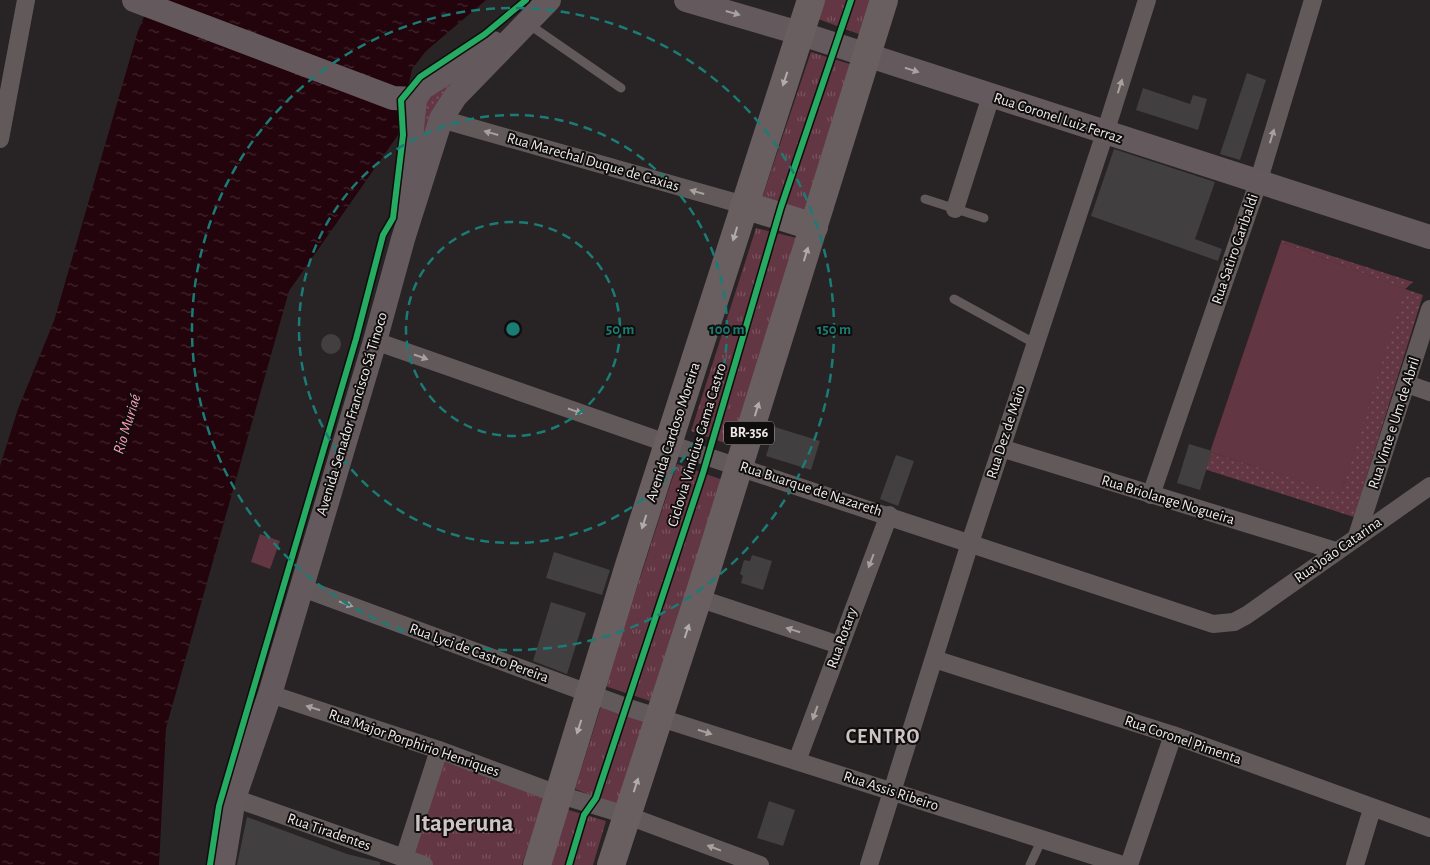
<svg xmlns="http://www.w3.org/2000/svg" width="1430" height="865" font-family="'Alegreya Sans',sans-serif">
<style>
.grass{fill:url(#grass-dots)}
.park{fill:url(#park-tufts)}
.pitch{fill:#623642}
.water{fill:url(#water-ripples)}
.building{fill:#423f40}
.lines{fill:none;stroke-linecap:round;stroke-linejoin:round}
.lane{stroke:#62595b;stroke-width:9}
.street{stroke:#62595b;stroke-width:18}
.secondary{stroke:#645a5d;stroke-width:24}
.highway{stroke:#695f61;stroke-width:28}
.cycleway-casing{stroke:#100d0d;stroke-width:9}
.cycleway{stroke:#26ab63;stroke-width:6}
.oneway{fill:#a9a2a4}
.oneway2{fill:#b2abac}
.oneway3{fill:#a8a1a2}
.ring{fill:none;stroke:#1a7c74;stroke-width:2.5;stroke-dasharray:9 6}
.labels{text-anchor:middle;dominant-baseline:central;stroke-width:4;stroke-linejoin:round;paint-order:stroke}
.shield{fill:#100d0d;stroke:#aba7a8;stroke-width:1}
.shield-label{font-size:14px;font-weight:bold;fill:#eee9ea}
.street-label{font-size:15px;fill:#eee9ea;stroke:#100d0d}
.water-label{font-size:16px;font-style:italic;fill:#ff9fb6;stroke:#100d0d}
.district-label{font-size:20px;font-weight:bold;letter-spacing:1px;fill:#cec4c6;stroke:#100d0d}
.town-label{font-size:25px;font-weight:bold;fill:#cec4c6;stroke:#100d0d}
.centre{fill:#1a7c74;stroke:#100d0d;stroke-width:2.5}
.ring-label{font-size:15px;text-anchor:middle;font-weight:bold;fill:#1a7c74;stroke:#100d0d;stroke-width:4;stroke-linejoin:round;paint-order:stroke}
</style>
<defs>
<pattern id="grass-dots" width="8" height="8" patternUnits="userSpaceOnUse" patternTransform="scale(1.25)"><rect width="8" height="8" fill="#623642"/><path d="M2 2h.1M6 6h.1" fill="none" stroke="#79535d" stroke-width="1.8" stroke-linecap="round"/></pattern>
<pattern id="park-tufts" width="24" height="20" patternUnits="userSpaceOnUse" patternTransform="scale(1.25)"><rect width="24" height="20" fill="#623642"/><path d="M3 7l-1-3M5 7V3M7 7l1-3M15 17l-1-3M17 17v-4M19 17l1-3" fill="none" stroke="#79535d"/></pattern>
<pattern id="water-ripples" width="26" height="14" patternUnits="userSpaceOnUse" patternTransform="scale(1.25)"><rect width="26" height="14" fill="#23030c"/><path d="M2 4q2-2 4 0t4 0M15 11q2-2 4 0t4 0" fill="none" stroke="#432830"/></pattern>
</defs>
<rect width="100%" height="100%" fill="#282325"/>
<g class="grass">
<path d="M491 52 413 185 421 109 429 95Z"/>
<path d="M1282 240 1413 282 1405 289 1423 295 1354 517 1204 469 1210 452 1341 493 1404 289 1281 242Z"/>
</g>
<g class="park">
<path d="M825 0H875L864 36 818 19Z"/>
<path d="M811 52 853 65 803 213 761 201Z"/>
<path d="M756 228 801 239 736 447 691 431Z"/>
<path d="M677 464 723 480 650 701 605 686Z"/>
<path d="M601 706 644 721 617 806 575 789Z"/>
<path d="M442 761 545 795 522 865H432L411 858Z"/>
<path d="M562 808 606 821 593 865H546Z"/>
</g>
<g class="pitch">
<path d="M1281 242 1405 289 1341 494 1210 452Z"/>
<path d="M260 534 280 541 270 569 251 562Z"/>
</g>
<path class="water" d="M151 0H486L426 51 412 69 398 135 289 291 166 728 159 865H0V466L18 409 54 321 138 31Z"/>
<g class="building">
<path d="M1247 73 1266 80 1240 160 1220 154Z"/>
<path d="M1143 88 1190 104 1193 95 1207 99 1198 130 1136 110Z"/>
<path d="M1114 149 1215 182 1195 239 1222 249 1218 261 1091 216Z"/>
<circle cx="331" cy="344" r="10"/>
<path d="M775 427 820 441 811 470 766 456Z"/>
<path d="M1189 444 1212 451 1200 490 1177 483Z"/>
<path d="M896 455 914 461 898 506 880 499Z"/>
<path d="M554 552 610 570 602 595 546 578Z"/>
<path d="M752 555 772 561 763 590 741 583 743 576 740 574 744 560 750 561Z"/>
<path d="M551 602 586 613 567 674 533 661Z"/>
<path d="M769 801 795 810 783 846 757 838Z"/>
<path d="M247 817 347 854 380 862V865H237Z"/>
</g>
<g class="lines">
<g class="lane">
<path d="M527 23 621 88"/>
<path d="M925 199 984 218"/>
<path d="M954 299 1036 344"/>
<path d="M1030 865 1042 839"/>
</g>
<g class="street">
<path d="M441 119 744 205"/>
<path d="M0 139 26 0"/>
<path d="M955 209 991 96"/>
<path d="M375 341 669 444 1213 624 1234 622 1247 615 1430 486"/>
<path d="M1407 384 1430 392"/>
<path d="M1001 448 1336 551"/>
<path d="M1151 495 1258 183 1313 0"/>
<path d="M1357 536 1430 309"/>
<path d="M300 587 626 707 1123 865"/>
<path d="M698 598 839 645"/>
<path d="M934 659 1173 735 1430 828"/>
<path d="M270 694 439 750 557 794 626 815 760 865"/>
<path d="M797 761 889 515"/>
<path d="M234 798 424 865"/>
<path d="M404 858 439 750"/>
<path d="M869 865 970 543 1105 133 1147 0"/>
<path d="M1129 865 1173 735"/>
<path d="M1355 865 1372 809"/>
</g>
<g class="secondary">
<path d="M134 0 393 98 415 99"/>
<path d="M686 0 799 33 1430 237"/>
<path d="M404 207 415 99 422 88 493 43"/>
<path d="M223 865 234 798 270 694 375 341 403 239 441 119 455 97 549 0"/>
</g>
<g class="highway">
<path d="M744 205 814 227"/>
<path d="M537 865 630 562 811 0"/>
<path d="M611 865 698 598 884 0"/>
</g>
<defs>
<g id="cycleway">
<path d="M210 865 219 806 356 339 383 235 393 218 403 135 401 100 420 77 485 34 526 0"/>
<path d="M569 865 584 815 596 798 703 473 781 207 851 0"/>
</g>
</defs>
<use href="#cycleway" class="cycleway-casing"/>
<use href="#cycleway" class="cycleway"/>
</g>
<defs><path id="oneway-solid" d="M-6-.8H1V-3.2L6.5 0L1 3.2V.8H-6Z" transform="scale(1.25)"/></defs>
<g class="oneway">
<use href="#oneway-solid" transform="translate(733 13) rotate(16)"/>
<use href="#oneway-solid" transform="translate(912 70) rotate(18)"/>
</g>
<g class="oneway2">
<use href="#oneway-solid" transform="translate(785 79) rotate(108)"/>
<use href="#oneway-solid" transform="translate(735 234) rotate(107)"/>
<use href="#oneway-solid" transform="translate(806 254) rotate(-73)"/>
<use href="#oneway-solid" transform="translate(757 409) rotate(-73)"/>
<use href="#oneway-solid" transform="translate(644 522) rotate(108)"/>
<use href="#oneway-solid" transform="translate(687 631) rotate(-72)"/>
<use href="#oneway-solid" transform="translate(579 727) rotate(108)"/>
<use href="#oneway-solid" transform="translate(636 785) rotate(-72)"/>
</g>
<g class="oneway3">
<use href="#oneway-solid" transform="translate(1120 86) rotate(-73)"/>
<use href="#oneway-solid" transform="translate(491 133) rotate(-164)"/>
<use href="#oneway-solid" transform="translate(1272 136) rotate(-73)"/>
<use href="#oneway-solid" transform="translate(697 192) rotate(-164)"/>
<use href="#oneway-solid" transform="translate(421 357) rotate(19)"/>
<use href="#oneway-solid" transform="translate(575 411) rotate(19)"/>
<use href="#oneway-solid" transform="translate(871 561) rotate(111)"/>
<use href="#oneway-solid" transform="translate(346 604) rotate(20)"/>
<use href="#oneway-solid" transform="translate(793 630) rotate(-162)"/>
<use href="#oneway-solid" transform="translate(313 708) rotate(-162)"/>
<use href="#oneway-solid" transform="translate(815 713) rotate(110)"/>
<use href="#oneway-solid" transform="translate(705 732) rotate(18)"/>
<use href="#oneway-solid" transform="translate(714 848) rotate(-159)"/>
</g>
<g class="ring">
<circle cx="513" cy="329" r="107"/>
<circle cx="513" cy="329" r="214"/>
<circle cx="513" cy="329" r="321"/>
</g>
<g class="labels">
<rect class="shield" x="724" y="421.5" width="50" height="23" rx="4"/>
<g class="shield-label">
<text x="749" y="433">BR-356</text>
</g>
<g class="street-label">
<text transform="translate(1058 118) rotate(18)">Rua Coronel Luiz Ferraz</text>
<text transform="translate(593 162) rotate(16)">Rua Marechal Duque de Caxias</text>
<text transform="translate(1235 249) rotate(-71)">Rua Satiro Garibaldi</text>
<text transform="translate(352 414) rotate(-73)">Avenida Senador Francisco Sá Tinoco</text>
<text transform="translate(1394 423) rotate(-72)">Rua Vinte e Um de Abril</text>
<text transform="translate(673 432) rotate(-72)">Avenida Cardoso Moreira</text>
<text transform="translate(1006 432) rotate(-72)">Rua Dez de Maio</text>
<text transform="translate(697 445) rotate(-73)">Ciclovia Vinicius Gama Castro</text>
<text transform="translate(811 489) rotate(18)">Rua Buarque de Nazareth</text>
<text transform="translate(1168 500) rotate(17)">Rua Briolange Nogueira</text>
<text transform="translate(1338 550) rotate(-35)">Rua João Catarina</text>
<text transform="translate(842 638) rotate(-70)">Rua Rotary</text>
<text transform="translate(479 653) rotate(20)">Rua Lyci de Castro Pereira</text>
<text transform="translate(1183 740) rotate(19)">Rua Coronel Pimenta</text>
<text transform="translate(414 743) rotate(19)">Rua Major Porphirio Henriques</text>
<text transform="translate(891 791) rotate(18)">Rua Assis Ribeiro</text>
<text transform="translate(329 832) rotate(19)">Rua Tiradentes</text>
</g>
<g class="water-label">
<text transform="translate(127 424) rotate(-73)">Rio Muriaé</text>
</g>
<g class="district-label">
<text x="883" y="737">CENTRO</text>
</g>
<g class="town-label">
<text x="464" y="823">Itaperuna</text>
</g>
</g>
<circle cx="513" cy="329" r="8" class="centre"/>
<g class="ring-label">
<text x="620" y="334">50 m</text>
<text x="727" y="334">100 m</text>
<text x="834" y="334">150 m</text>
</g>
</svg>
